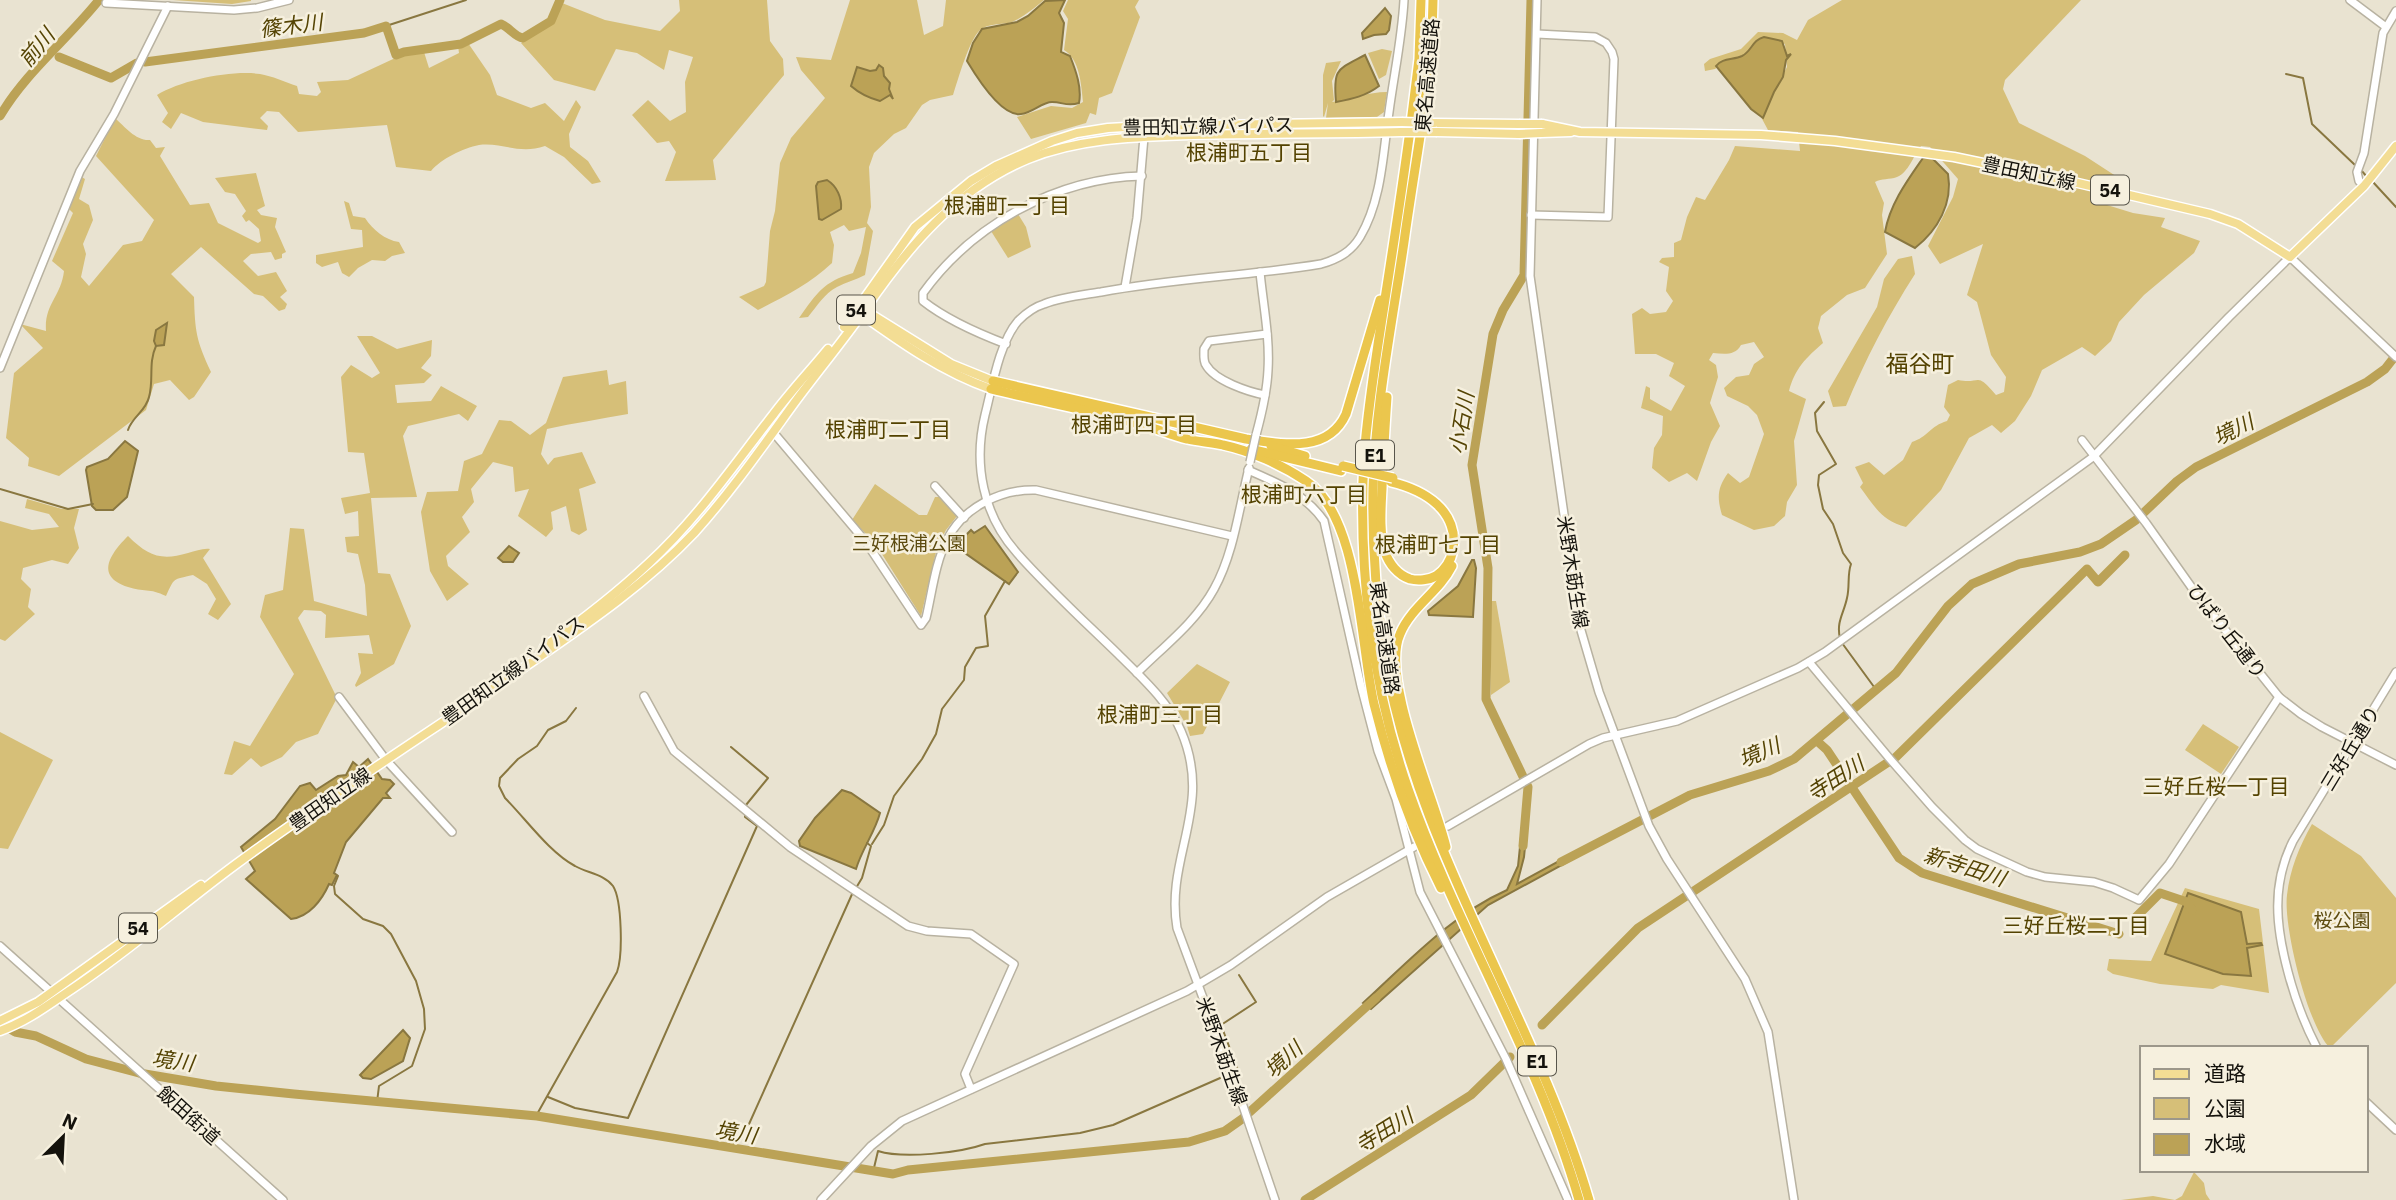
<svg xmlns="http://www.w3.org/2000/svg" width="2396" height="1200" font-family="'IBM Plex Sans','Noto Sans JP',sans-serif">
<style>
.green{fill:#d6bf78}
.water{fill:#bba256;stroke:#897740;stroke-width:2}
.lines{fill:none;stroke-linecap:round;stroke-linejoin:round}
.stream{stroke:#897740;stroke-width:2}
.river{stroke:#bba256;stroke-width:9}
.secondary-casing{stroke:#b8b2a1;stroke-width:10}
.primary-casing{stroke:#fff;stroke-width:11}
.highway-casing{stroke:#fff;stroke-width:12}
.secondary{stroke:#fff;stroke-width:7}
.primary{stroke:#f3dd94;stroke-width:8}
.highway{stroke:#ebc64d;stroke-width:9}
.secondary-bridge-casing{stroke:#b8b2a1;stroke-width:10;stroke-linecap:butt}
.primary-bridge-casing{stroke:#fff;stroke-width:11;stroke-linecap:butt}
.highway-bridge-casing{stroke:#fff;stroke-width:12;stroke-linecap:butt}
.secondary-bridge{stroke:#fff;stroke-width:7}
.primary-bridge{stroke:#f3dd94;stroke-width:8}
.highway-bridge{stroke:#ebc64d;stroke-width:9}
.labels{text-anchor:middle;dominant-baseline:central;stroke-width:5;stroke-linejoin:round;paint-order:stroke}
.shield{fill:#f6f0de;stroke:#58554b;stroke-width:2}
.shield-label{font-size:18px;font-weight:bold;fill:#14120c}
.street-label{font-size:19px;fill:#14120c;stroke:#f6f0de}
.park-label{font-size:19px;fill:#5d4b0f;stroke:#f6f0de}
.water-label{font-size:21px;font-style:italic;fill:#554404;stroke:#f6f0de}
.neighbourhood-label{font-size:21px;fill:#534200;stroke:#f6f0de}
.quarter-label{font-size:23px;fill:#534200;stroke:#f6f0de}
</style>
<rect width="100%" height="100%" fill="#e9e3d1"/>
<g class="green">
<path d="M173 0H251V1L232 4Z"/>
<path d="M679 0H767L770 41 783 59 784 75 713 160 716 180 665 181 676 152 669 141 657 143 632 115 648 100 670 121 686 112 685 82 693 57 669 50 664 70 637 53 616 49 595 91 554 80 521 43 554 22 562 3 605 20 660 31 680 11Z"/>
<path d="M850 0H917L924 35 943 26 946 0H1044C1034 8 1024 17 1012 22 1002 25 988 23 980 30 969 40 958 80 953 95L930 100 922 105 906 128 894 134 874 153 869 167 871 207 867 223 873 231 865 275C856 280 846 282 837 287 824 294 817 306 808 317L799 318C817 293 823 282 853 273L861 253 866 227 849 231 844 225 830 232 834 245 832 263C810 284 785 296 758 310L739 297 764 286 766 282 770 231 775 211 780 163 791 138 825 98 801 70 796 57 831 60Z"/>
<path d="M1068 0H1139L1135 7 1140 17 1112 93 1099 98 1096 115 1090 113 1086 123 1031 139 1017 117 1051 106 1072 108 1083 102C1081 84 1080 60 1064 50L1068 19 1063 11Z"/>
<path d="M1842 0H2081L2005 80 2003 89 2019 123 2085 156 2125 182 2107 205 2133 213 2165 218 2161 227 2200 241 2194 253 2144 295 2119 322 2111 341 2095 356 2082 347 2042 370 2031 396 2015 421 2001 433 1992 425 1969 438 1941 490 1906 527C1882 521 1874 506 1860 487L1863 483 1855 467 1869 462 1884 475 1903 460 1912 442C1928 437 1930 426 1947 421L1950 415 1944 407 1948 385 1958 380C1981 385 1975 370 1996 395L2004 392 2006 377 1991 355 1977 302 1967 295 1983 244 1940 264 1928 246 1953 197 1958 179 1930 147 1921 146C1913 156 1909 172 1897 177 1889 180 1882 178 1875 182L1884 203 1882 215 1887 254 1865 288 1847 295 1821 316 1818 328 1823 343C1806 358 1795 368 1789 391L1806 399 1794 441 1797 485 1787 502 1785 516 1774 526 1754 530 1722 515C1717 498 1717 488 1728 473L1740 483 1749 477 1764 434 1757 415 1748 406 1727 396 1724 388 1736 377 1749 375 1754 364 1764 357 1754 342 1741 345C1735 356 1724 354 1713 353L1709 360 1716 365 1718 377 1710 403 1720 426 1711 442 1697 481 1687 473 1669 482 1652 468 1654 448 1662 435 1663 416 1641 408 1646 386 1650 388V399L1671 411 1685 386 1669 376 1674 363 1656 354H1635L1632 314 1642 308 1650 314 1666 312 1673 301 1666 291 1669 267 1659 262 1662 258 1674 257V243L1681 240 1687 217 1696 197 1705 200 1729 160 1735 146 1800 151 1798 132 1768 130 1761 117 1787 67 1785 44 1771 40 1733 63 1721 64 1715 69 1705 71 1704 64 1710 59 1741 49 1758 32 1783 33 1797 40 1808 20Z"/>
<path d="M468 43 490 75 497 95 531 108 545 103 564 121 576 100 581 107 569 134 570 147 588 161 601 182 592 184 564 157 545 146C519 155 502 142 479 145 463 148 441 159 431 171L396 167 387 125 298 132 279 112 267 111 260 118 268 126 267 130 203 122 181 113 171 129 162 122 168 113 157 95C182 80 231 70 260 74 272 76 285 82 297 86L299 94 317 96 321 92 317 82 348 80 406 53 424 52 429 68 459 53 458 46Z"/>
<path d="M1382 49 1392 51 1386 75 1379 79 1368 53Z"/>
<path d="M1341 61 1332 81 1334 100 1332 102C1351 99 1368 92 1387 92L1384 112 1377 117 1326 118 1328 103 1324 117 1323 116V75L1326 63Z"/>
<path d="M115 118C125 127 136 141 150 140L156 148 165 147 160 156 190 205 209 203 218 223 258 243 261 241 259 229 249 220 246 222 242 216 246 211 235 194 225 192 215 178 256 173 265 206 257 210 261 215 277 218 275 227 286 252 282 254V258L275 260 271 252 251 254 243 261 258 276 276 272 287 291 280 297 287 304 285 309 279 311 263 296 254 294 201 247 171 274 194 297C195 331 196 340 211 372L194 397 189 400 170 380 154 384 146 410 59 476 28 466 29 458 6 438 14 373 43 348 20 324 46 331C44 304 61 297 64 271L52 261 73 213 68 208 80 176 85 179 79 199 89 205 93 220 83 244 86 254 81 277 89 286 123 245 142 241 154 220 96 156Z"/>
<path d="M344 201 349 203 353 216 365 218C373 230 385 240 399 242L405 253 392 256 385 261 372 260 358 268 349 277 342 273 338 262 322 267 316 263V255L363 247 362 230 351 229Z"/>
<path d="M1018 214 1026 227 1031 247 1008 258 991 231Z"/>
<path d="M1912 256 1915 274C1888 316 1865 360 1846 406L1833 407 1828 391 1877 307 1884 279 1898 259Z"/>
<path d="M357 336H372L397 349 432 340 431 356 421 368 432 375 424 383 395 385 397 403 431 401 441 386 477 406 468 421 459 414 408 426 403 436 417 497 371 498 378 573 390 574 411 626 394 664 356 687 355 685 361 673 358 653 373 654 369 635 325 638 326 615 321 611 304 610 298 618 337 698 318 734 296 742 282 757 261 767 251 758 232 775 224 774 234 741 250 746 294 674 260 617 265 595 283 590 290 528 304 529 314 601 367 616 365 585 358 554 347 552 345 537 359 536 358 511 345 514 341 498 370 493 364 453 348 452 341 377 351 365 372 378 380 373Z"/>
<path d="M607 370 609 385 626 381 628 414C601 419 574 423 547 429L541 454 548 465 554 458 582 452 596 483 579 489 587 530 579 535 571 531 566 506 551 512 553 529 546 537 518 516 529 489 515 492 513 467 493 462 471 489 474 502 462 517 470 532 446 556 448 566 469 584 447 601 430 571 421 512 427 492 458 491 464 461 482 454 499 420 511 421 530 435 546 423 563 377Z"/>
<path d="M875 484 919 515H927L935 497H939L957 516 946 530 937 548 921 616 875 543 852 520Z"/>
<path d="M27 499 62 509H79L74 528 79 548 68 564 52 560 23 568 21 579 31 589 28 607 35 614 5 641 0 639V521L32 530 59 527 49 514 25 508Z"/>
<path d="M128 536C148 556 161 561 188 553 196 551 203 548 210 549L203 558 231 604 218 620 208 614 216 599 207 584 193 575C172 580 175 577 166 596 150 588 143 592 128 587 94 576 111 553 128 536Z"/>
<path d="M1491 601H1496L1510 682 1491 695Z"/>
<path d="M1197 664 1230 682 1203 734 1190 736 1187 726 1167 693Z"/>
<path d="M2203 724 2239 747 2221 774 2185 750Z"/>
<path d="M0 732 53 760 8 849 0 848Z"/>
<path d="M2312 824 2361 856 2396 898V983L2330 1048C2308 1027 2283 926 2287 895 2290 869 2299 847 2312 824Z"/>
<path d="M2185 888 2259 909 2269 993 2221 985 2213 989 2160 984 2113 974 2107 970 2109 959 2151 961Z"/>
<path d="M2194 1172 2204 1183 2206 1194 2210 1200H2121L2153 1196 2175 1200 2182 1196Z"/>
</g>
<g class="water">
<path d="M1065 0 1059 13 1064 23 1061 52 1070 56C1076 71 1082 88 1079 103 1067 107 1063 102 1052 102 1042 102 1032 113 1021 114 1001 117 976 76 967 61L973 43 982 29 1017 22 1028 16 1045 1Z"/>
<path d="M1385 8 1391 16 1389 30 1386 34 1374 35 1363 39 1362 33Z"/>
<path d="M1764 37 1782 41 1787 56 1791 54 1786 60 1783 77 1774 92 1763 118 1751 109 1716 66C1722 58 1733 60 1742 56 1752 51 1752 40 1764 37Z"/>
<path d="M1365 55 1379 86C1366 96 1352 99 1336 102 1333 68 1337 70 1365 55Z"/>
<path d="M879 65 883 68 884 76 890 83 889 89 893 99 890 95 880 101C869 98 860 94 851 86L857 67 870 71 876 70Z"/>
<path d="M1931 157 1948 174C1953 203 1938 230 1915 248L1885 232C1890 204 1907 181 1923 158Z"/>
<path d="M827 180C837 186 842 198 841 209L822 220 819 219 816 186 818 182Z"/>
<path d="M167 323 164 345 156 346 154 341 156 330Z"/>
<path d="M125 441 138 451 127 497 113 510H96L92 506 86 470 87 467 108 459Z"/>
<path d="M985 526 1018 572 1009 584 955 546 971 530 974 533Z"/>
<path d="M509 546 519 553 513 562H503L498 558Z"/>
<path d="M1472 560H1474L1476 568 1473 617 1429 615 1428 611 1458 586Z"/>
<path d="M368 759 382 779 390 780 394 784 386 793 390 798H383L346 842 334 873 337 875 332 885 329 884C322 900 309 917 291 919L246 879 255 871 241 847 275 819 300 786 310 783 316 790 338 776 346 775 353 762 359 767Z"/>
<path d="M842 790 851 793 880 813C875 832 862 849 856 869L800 846 799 841 815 818Z"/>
<path d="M1521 837H1526L1524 857 1517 884 1570 855 1573 859 1488 905 1371 1009 1363 1003C1408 962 1451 915 1507 890L1518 866Z"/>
<path d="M2188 893 2241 912 2247 944 2261 943 2262 945 2247 948 2251 976 2223 974 2165 954Z"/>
<path d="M403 1030 410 1038 403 1061 371 1079 363 1078 360 1075Z"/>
</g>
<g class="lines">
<g class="stream">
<path d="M386 26 466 0"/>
<path d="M2286 74 2303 78 2312 124 2356 166"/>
<path d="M2360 169 2368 178"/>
<path d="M2372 181 2396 207"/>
<path d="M1824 402 1815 413 1817 431 1836 464 1819 475 1818 485 1823 509 1833 524 1843 553 1851 564C1847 575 1850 586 1847 598 1844 613 1836 622 1840 638"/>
<path d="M128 430C132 417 146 411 149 397 154 380 148 363 156 346"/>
<path d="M0 489 68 509 93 504"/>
<path d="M1842 643 1877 691"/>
<path d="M731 747 768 778 746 805"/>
<path d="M872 844 884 825 894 796 922 759 936 734 942 709 964 680 965 667 976 648 988 646 985 616 1005 581"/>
<path d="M338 876 334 886 335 894 363 919 383 926 391 934 416 981 424 1009 425 1029 412 1066 379 1086 377 1102"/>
<path d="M856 888 862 878 871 846 867 843"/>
<path d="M1232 1072 1238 1070 1221 1025 1256 1002 1239 975"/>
<path d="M548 1097 575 1108 628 1118 757 826 745 817V814"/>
<path d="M536 1116 617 972C623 956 622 900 613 886 604 874 587 873 575 866 549 852 526 819 505 798L499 786 500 778 518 759 537 746 548 730 566 721 576 708"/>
<path d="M745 1133 853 892"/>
<path d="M732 1149 733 1144"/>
<path d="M873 1172 878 1151C903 1159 960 1153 985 1144L1080 1133 1113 1125 1227 1075"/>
</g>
<g class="river">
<path d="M59 57 111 78 137 63"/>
<path d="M145 62 364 33 386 26 396 55 404 52 461 44 501 24C509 27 515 37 523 38L551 21 560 0"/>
<path d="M0 116C26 72 67 40 99 0"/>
<path d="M1817 741 1827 750 1899 858 1922 873 2119 934"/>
<path d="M1523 846 1528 787 1486 699 1488 568 1472 465 1493 334 1503 310 1524 275 1531 0"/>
<path d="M1561 862 1690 795 1769 771 1794 759 1896 673 1948 606 1972 584 2019 564 2080 552 2101 544 2136 520 2177 481 2196 467 2367 382 2385 369 2396 355"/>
<path d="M2134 919 2160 893 2187 902 2192 910"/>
<path d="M0 1023 15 1032 36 1036 86 1059 139 1073 216 1086 294 1094 537 1116 893 1174 908 1170 1189 1142 1225 1131 1242 1119 1376 998"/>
<path d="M1542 1025 1638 928 1896 757 2087 569 2098 582 2125 555"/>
<path d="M1305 1200 1471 1095 1510 1057"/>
</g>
<defs>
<g id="secondary">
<path d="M1537 0 1530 276 1580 627 1599 692 1649 826 1667 859 1745 979 1768 1032 1794 1200"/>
<path d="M2350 0 2386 27"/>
<path d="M106 3 234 10 257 8 289 0"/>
<path d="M2364 186 2359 181 2357 172 2364 153 2383 33 2396 11"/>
<path d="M1531 215 1608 217 1614 59 1612 52 1606 43 1595 37 1537 34"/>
<path d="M1125 287 1137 218 1144 137"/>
<path d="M1006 344C977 333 947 320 923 301V293C973 224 1057 178 1142 176"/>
<path d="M0 368 80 171 114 114 168 6"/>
<path d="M1265 395C1249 392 1215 381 1206 365 1203 361 1204 354 1204 349L1209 341 1267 334"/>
<path d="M773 432 866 542 921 625 926 618C932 593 935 563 947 540 963 507 1001 489 1036 490L1232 536"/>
<path d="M1256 435C1262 413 1267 392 1268 370 1270 337 1263 304 1260 272"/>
<path d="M2082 440 2146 523 2197 595 2279 697 2301 714 2322 727 2396 765"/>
<path d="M1248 470C1278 483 1305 494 1324 521L1361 686 1378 751 1396 799 1420 892 1506 1059 1568 1200"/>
<path d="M935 486 964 518"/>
<path d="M1809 662 1890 759 1932 807 1965 840 1977 849 2027 872 2045 877 2094 882 2113 888 2139 900 2169 864 2279 697"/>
<path d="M1137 673C1163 647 1196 622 1214 589 1234 553 1239 508 1249 468"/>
<path d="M644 696 674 751 790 847 908 926 927 931 971 934 1014 964 965 1074 971 1089"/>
<path d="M339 697 386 760 452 832"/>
<path d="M1448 826 1589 744 1603 738 1677 721 1798 668 1825 652 2093 457 2229 317 2290 257 2396 357"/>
<path d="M0 946 283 1200"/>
<path d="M2317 1048C2304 1023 2295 999 2288 972 2276 927 2271 885 2293 841L2396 672"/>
<path d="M2366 1102 2396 1130"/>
<path d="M821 1200 871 1146 902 1121 1187 991 1231 965 1327 897 1414 847"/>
<path d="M1275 1200 1241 1100 1177 928C1165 856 1214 807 1181 731 1168 701 1141 677 1118 654 1084 621 1049 589 1017 553 983 515 973 464 985 415 992 388 999 343 1018 321 1025 314 1034 307 1044 304 1062 297 1083 295 1101 292 1174 278 1248 276 1321 264 1338 259 1351 252 1360 237 1382 200 1383 153 1389 112 1394 74 1402 38 1404 0"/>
</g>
<g id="primary">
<path d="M1434 123 1519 124"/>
<path d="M1542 124 1580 132 1761 135 1835 141 1954 157 2065 180 2210 214 2238 224 2290 257 2364 186 2396 146"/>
<path d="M1437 132 1519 134"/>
<path d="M1541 133 1571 132"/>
<path d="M861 308 951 364 993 381"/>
<path d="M858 312C900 342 942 372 991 389"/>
<path d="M844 327 915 227 971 181 996 166 1052 141 1077 133 1108 128 1143 126 1402 122"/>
<path d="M544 647C581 621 616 594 649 563 697 519 733 466 773 415 790 392 810 371 828 349"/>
<path d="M0 1021 38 1002 201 885"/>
<path d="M0 1031C28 1021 51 1003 75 987 131 949 181 905 235 865 326 798 422 737 516 673 578 630 642 588 694 533 731 492 763 446 795 402 818 371 842 342 864 311 907 248 956 189 1028 159 1080 138 1136 137 1191 135 1261 133 1331 134 1401 132"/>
</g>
<g id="highway">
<path d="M1421 0 1419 59 1413 107C1405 171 1395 235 1385 299 1377 351 1368 404 1364 457 1358 568 1371 683 1408 789 1457 929 1538 1057 1579 1200"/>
<path d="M1433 0C1432 82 1415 161 1404 242 1392 324 1375 407 1373 489 1372 543 1376 598 1384 651 1414 847 1534 1012 1589 1200"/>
<path d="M993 381 1246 439C1282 444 1328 454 1346 414L1380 300"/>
<path d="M991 389C1043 402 1095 411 1146 426 1160 430 1173 436 1187 439 1199 442 1211 442 1223 445 1251 451 1282 465 1306 481 1360 516 1360 644 1374 704 1390 768 1411 829 1441 888"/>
<path d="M1387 397C1385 427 1383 458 1382 488 1381 509 1379 532 1385 552 1389 564 1398 575 1410 579 1418 581 1429 580 1436 576 1445 570 1451 560 1453 550 1459 510 1424 490 1391 482"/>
<path d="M1271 446 1305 456"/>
<path d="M1251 449 1341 471"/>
<path d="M1446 847C1434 797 1380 679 1400 634 1411 607 1439 592 1452 566"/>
</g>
</defs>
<use href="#secondary" class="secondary-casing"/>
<use href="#primary" class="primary-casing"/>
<use href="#highway" class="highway-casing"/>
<use href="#secondary" class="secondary"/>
<use href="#primary" class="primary"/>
<use href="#highway" class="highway"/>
<defs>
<path id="secondary-bridge" d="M1250 462 1256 435"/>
<g id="primary-bridge">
<path d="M1402 122 1434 123"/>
<path d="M1519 124H1542"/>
<path d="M1401 132H1437"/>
<path d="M1519 134 1541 133"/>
</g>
<path id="highway-bridge" d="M1343 466 1393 478"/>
</defs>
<use href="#secondary-bridge" class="secondary-bridge-casing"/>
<use href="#primary-bridge" class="primary-bridge-casing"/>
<use href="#highway-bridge" class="highway-bridge-casing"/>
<use href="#secondary-bridge" class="secondary-bridge"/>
<use href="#primary-bridge" class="primary-bridge"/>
<use href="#highway-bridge" class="highway-bridge"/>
</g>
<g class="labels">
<g class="shield">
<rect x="2091" y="175.5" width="38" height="29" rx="5"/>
<rect x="837" y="295.5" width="38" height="29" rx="5"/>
<rect x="1356" y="440.5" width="38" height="29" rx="5"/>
<rect x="119" y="913.5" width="38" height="29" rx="5"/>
<rect x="1518" y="1046.5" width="38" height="29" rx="5"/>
</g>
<g class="shield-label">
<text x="2110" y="190">54</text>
<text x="856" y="310">54</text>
<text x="1375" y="455">E1</text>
<text x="138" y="928">54</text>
<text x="1537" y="1061">E1</text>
</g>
<g class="street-label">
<text transform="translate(1427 75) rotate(-85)">東名高速道路</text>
<text transform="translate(1208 126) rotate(-1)">豊田知立線バイパス</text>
<text transform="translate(2029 173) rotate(12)">豊田知立線</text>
<text transform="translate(1573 572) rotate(81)">米野木莇生線</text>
<text transform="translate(2227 631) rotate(52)">ひばり丘通り</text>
<text transform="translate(1385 638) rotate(82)">東名高速道路</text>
<text transform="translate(513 670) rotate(-36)">豊田知立線バイパス</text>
<text transform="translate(2350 748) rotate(-59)">三好丘通り</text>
<text transform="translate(330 799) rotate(-35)">豊田知立線</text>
<text transform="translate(1222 1051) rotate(70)">米野木莇生線</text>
<text transform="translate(189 1115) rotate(42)">飯田街道</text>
</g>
<g class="park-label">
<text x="909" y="543">三好根浦公園</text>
<text x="2342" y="920">桜公園</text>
</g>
<g class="water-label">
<text transform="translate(291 25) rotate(-7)">篠木川</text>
<text transform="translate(36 47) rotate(-50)">前川</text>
<text transform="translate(1461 423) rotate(-81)">小石川</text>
<text transform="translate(2233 429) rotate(-26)">境川</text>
<text transform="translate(1759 752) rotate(-23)">境川</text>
<text transform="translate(1835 778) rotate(-33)">寺田川</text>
<text transform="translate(1965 866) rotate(18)">新寺田川</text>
<text transform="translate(1283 1059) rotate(-42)">境川</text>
<text transform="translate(173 1060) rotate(8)">境川</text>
<text transform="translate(1384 1130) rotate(-32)">寺田川</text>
<text transform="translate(736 1132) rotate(9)">境川</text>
</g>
<g class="neighbourhood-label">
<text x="1249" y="152">根浦町五丁目</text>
<text x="1007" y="205">根浦町一丁目</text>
<text x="1134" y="424">根浦町四丁目</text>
<text x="888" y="429">根浦町二丁目</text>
<text x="1304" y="494">根浦町六丁目</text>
<text x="1438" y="544">根浦町七丁目</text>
<text x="1160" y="714">根浦町三丁目</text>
<text x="2216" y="786">三好丘桜一丁目</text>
<text x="2076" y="925">三好丘桜二丁目</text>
</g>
<g class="quarter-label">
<text x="1920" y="363">福谷町</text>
</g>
</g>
<rect x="2140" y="1046" width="228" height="126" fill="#f6f0de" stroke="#9c978a" stroke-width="2"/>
<rect x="2154" y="1069" width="35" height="10" fill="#f3dd94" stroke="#9c978a" stroke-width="2"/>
<text x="2204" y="1081" font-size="21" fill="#14120c">道路</text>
<rect x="2154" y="1098" width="35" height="21" fill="#d6bf78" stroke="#9c978a" stroke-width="2"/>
<text x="2204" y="1116" font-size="21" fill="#14120c">公園</text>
<rect x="2154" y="1134" width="35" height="21" fill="#bba256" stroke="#9c978a" stroke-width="2"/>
<text x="2204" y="1151" font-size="21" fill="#14120c">水域</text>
<g transform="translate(63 1137) rotate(24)" stroke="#f6f0de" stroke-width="5" paint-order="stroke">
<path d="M0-5L12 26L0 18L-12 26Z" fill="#14120c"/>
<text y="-10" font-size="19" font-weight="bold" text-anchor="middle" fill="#14120c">N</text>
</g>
</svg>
